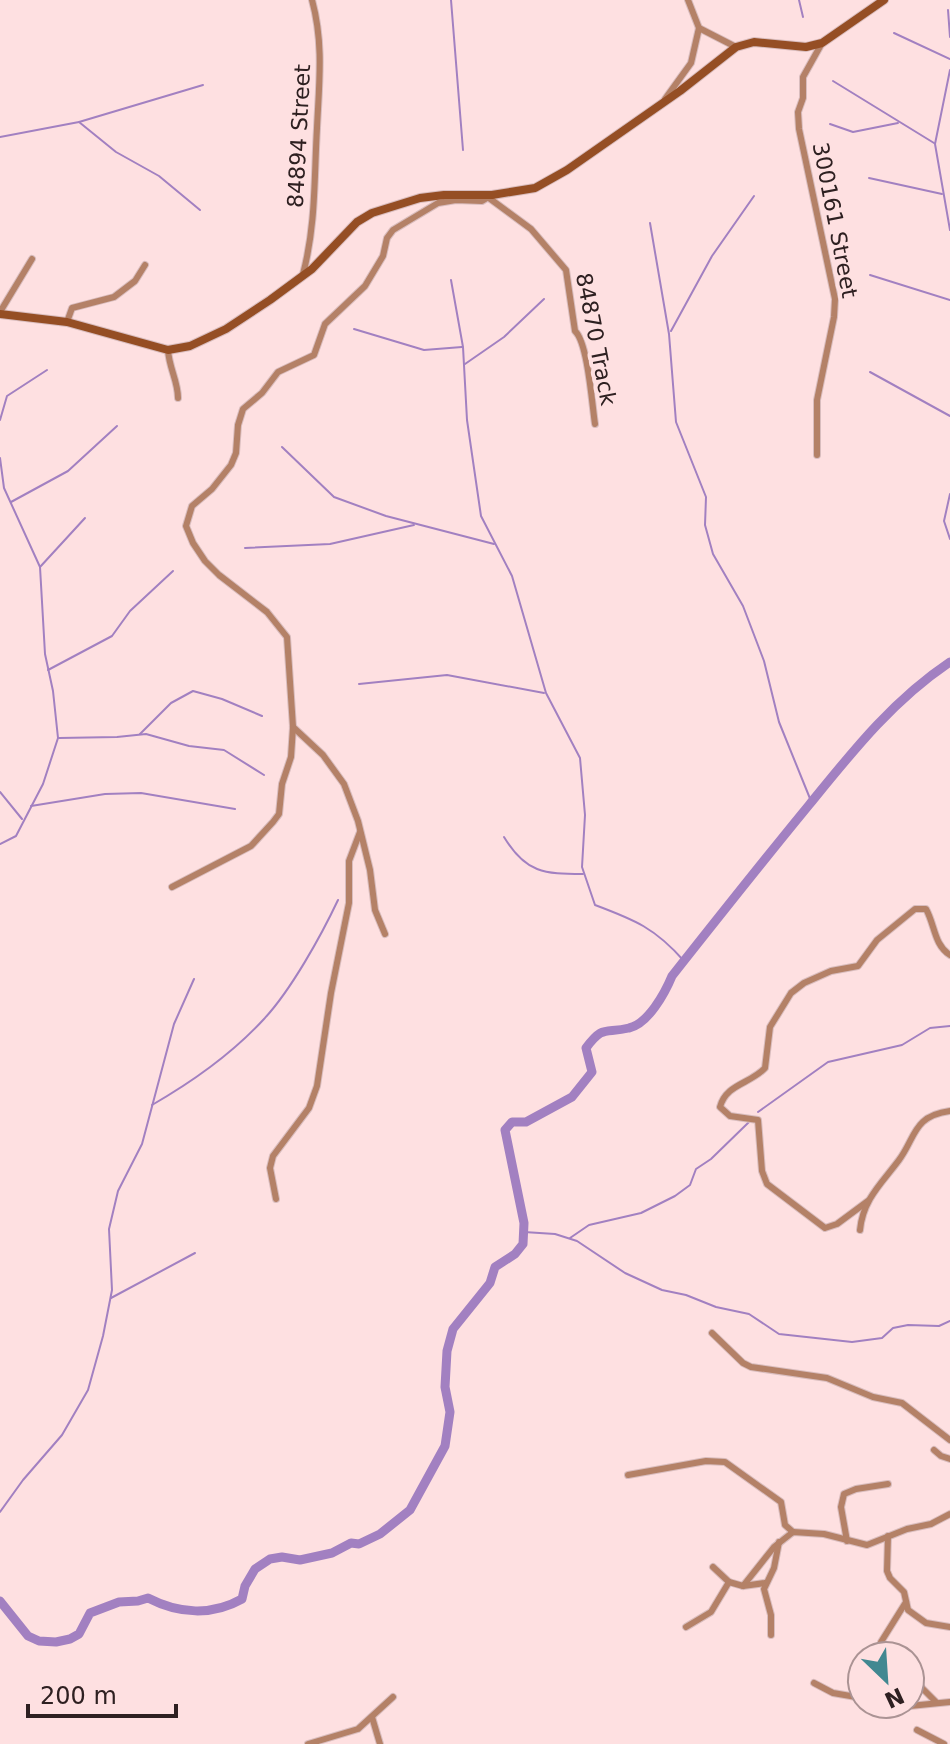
<svg xmlns="http://www.w3.org/2000/svg" width="950" height="1744" font-family="'DejaVu Sans',sans-serif">
<style>
.lines{fill:none;stroke-linecap:round;stroke-linejoin:round}
.stream{stroke:#a280c1;stroke-width:2}
.river{stroke:#a280c1;stroke-width:9}
.street-casing{stroke:#d9bdbe;stroke-width:8}
.secondary-casing{stroke:#d9bdbe;stroke-width:10}
.street{stroke:#b48167;stroke-width:6}
.secondary{stroke:#954e24;stroke-width:8}
.labels{text-anchor:middle;dominant-baseline:central;stroke-width:8;stroke-linejoin:round;paint-order:stroke}
.street-label{font-size:22px;fill:#2e2021;stroke:#fee0e1}
</style>
<rect width="100%" height="100%" fill="#fee0e1"/>
<g class="lines">
<g class="stream">
<path d="M451 0 463 150"/>
<path d="M799 0 803 17"/>
<path d="M948 10 950 37"/>
<path d="M894 33 950 59"/>
<path d="M950 70 935 144 950 230"/>
<path d="M833 81 934 143"/>
<path d="M79 122 116 152 159 176 200 210"/>
<path d="M830 124 853 132 898 123"/>
<path d="M0 137 79 122 203 85"/>
<path d="M869 178 942 194"/>
<path d="M650 223 669 334 676 422 706 497 705 525 713 554 743 606 764 661 779 722 811 801"/>
<path d="M870 275 950 300"/>
<path d="M451 280 463 347 467 420 481 516 512 576 546 693 580 758 585 815 582 867 595 905C635 920 655 928 684 961"/>
<path d="M354 329 424 350 462 347"/>
<path d="M671 331 712 256 754 196"/>
<path d="M465 364 504 337 544 299"/>
<path d="M870 372 950 416"/>
<path d="M0 420 7 396 47 370"/>
<path d="M282 447 334 497 386 516 494 544"/>
<path d="M0 458 4 488 40 567 45 654 53 691 58 738 43 784 16 836 0 844"/>
<path d="M950 494 944 521 950 539"/>
<path d="M11 502 68 471 117 426"/>
<path d="M245 548 330 544 414 525"/>
<path d="M40 567 85 518"/>
<path d="M48 670 112 636 130 611 173 571"/>
<path d="M359 684 447 675 544 693"/>
<path d="M140 734 171 703 193 691 222 699 262 716"/>
<path d="M59 738 117 737 146 734 189 746 224 750 264 775"/>
<path d="M0 792 22 819"/>
<path d="M31 806 105 794 141 793 235 809"/>
<path d="M504 837C526 873 544 874 583 874"/>
<path d="M152 1105C192 1082 232 1054 264 1019 291 990 321 936 338 900"/>
<path d="M758 1112 828 1062 902 1045 930 1028 950 1026"/>
<path d="M524 1232 555 1234 577 1241 625 1273 662 1290 686 1295 716 1307 749 1314 779 1334 852 1342 882 1338 893 1328 908 1325 939 1326 950 1321"/>
<path d="M570 1238 589 1225 641 1213 675 1196 690 1185 696 1169 711 1159 749 1122"/>
<path d="M111 1298 195 1253"/>
<path d="M0 1512 23 1480 62 1435 88 1390 103 1336 112 1290 109 1229 118 1191 142 1144 174 1024 194 979"/>
</g>
<path class="river" d="M0 1601 28 1636 39 1641 56 1642 70 1639 79 1634 90 1613 119 1602 138 1601 148 1598C179 1614 212 1616 242 1599L245 1586 255 1569 270 1559 282 1557 300 1560 332 1553 351 1543 359 1544 380 1534 410 1510 445 1446 450 1412 445 1387 447 1351 453 1329 490 1283 495 1267 515 1254 523 1244 524 1223 505 1130 512 1122H526L572 1097 592 1072 586 1048C604 1024 605 1034 629 1028 648 1024 665 993 672 976 717 919 763 861 809 805 852 752 893 700 950 662"/>
<defs>
<g id="street">
<path d="M688 0 699 28 736 47"/>
<path d="M665 99 691 63 699 28"/>
<path d="M489 198 531 229 566 270 575 331C588 343 592 405 595 424"/>
<path d="M303 274C316 225 314 179 317 128 319 84 324 44 312 0"/>
<path d="M0 312 32 259"/>
<path d="M67 322 72 308 114 297 135 281 145 265"/>
<path d="M168 350C169 368 178 381 178 398"/>
<path d="M817 455V400L834 317 835 299 799 129 798 112 803 98V77L822 43"/>
<path d="M293 727 323 755 344 784 358 821 370 870 375 910 385 934"/>
<path d="M172 887 251 846 273 822 279 814 282 784 291 757 293 727 287 637 267 612 219 575 205 561 193 543 186 526 192 506 212 489 231 465 236 453 238 425 243 409 262 393 278 372 314 355 325 324 365 286 383 256 387 238 393 230 438 203 456 200 482 201 492 195"/>
<path d="M276 1199 270 1168 273 1156 309 1108 317 1086 331 993 349 903V861L360 832"/>
<path d="M868 1201 837 1224 825 1228 767 1184 762 1171 758 1120 730 1116 720 1107C726 1084 750 1084 765 1068L770 1027 791 993 804 983 831 971 858 966 877 940 915 909H926C935 925 934 945 950 955"/>
<path d="M860 1230C863 1199 882 1183 899 1160 916 1137 913 1116 950 1111"/>
<path d="M712 1333 743 1363 751 1367 827 1378 873 1397 902 1403 950 1440"/>
<path d="M934 1450 941 1456 950 1459"/>
<path d="M628 1475 706 1461 725 1462 781 1502 785 1525 793 1532"/>
<path d="M888 1536 887 1571 890 1578 904 1592 908 1610 926 1623 950 1627"/>
<path d="M847 1541 841 1507 844 1494 856 1489 888 1484"/>
<path d="M713 1567 729 1582"/>
<path d="M743 1586 774 1547 793 1532 824 1534 867 1545 907 1529 931 1524 950 1514"/>
<path d="M686 1627 711 1612 729 1582 743 1586 765 1583"/>
<path d="M771 1635V1615L764 1589 774 1568 779 1542"/>
<path d="M883 1656 880 1648 881 1642 906 1602"/>
<path d="M910 1676 936 1702"/>
<path d="M814 1683 833 1693 862 1698"/>
<path d="M879 1704 890 1708 950 1702"/>
<path d="M372 1717 380 1744"/>
<path d="M917 1730 944 1744"/>
<path d="M308 1744 358 1729 393 1697"/>
</g>
<path id="secondary" d="M0 314 67 322 168 350 190 346 226 329 270 300 312 269 357 222 372 213 420 198 444 195H492L535 188 567 170 680 91 736 47 754 42 806 47 822 43 884 0"/>
</defs>
<use href="#street" class="street-casing"/>
<use href="#secondary" class="secondary-casing"/>
<use href="#street" class="street"/>
<use href="#secondary" class="secondary"/>
</g>
<g class="labels">
<g class="street-label">
<text transform="translate(299 136) rotate(-87)">84894 Street</text>
<text transform="translate(835 220) rotate(79)">300161 Street</text>
<text transform="translate(596 339) rotate(79)">84870 Track</text>
</g>
</g>
<g transform="translate(886 1680) rotate(155)"><circle r="38" fill="#fee0e1" stroke="#ab9394" stroke-width="2"/>
<path d="M0-6L14 30L0 20L-14 30Z" fill="#418891"/>
<text y="-12" font-size="22" font-weight="bold" text-anchor="middle" fill="#2e2021">N</text>
</g>
<path d="M28 1704v12h148v-12" fill="none" stroke="#2e2021" stroke-width="4"/>
<text x="40" y="1704" font-size="24" fill="#2e2021" stroke="#fee0e1" stroke-width="6" paint-order="stroke">200 m</text>
</svg>
